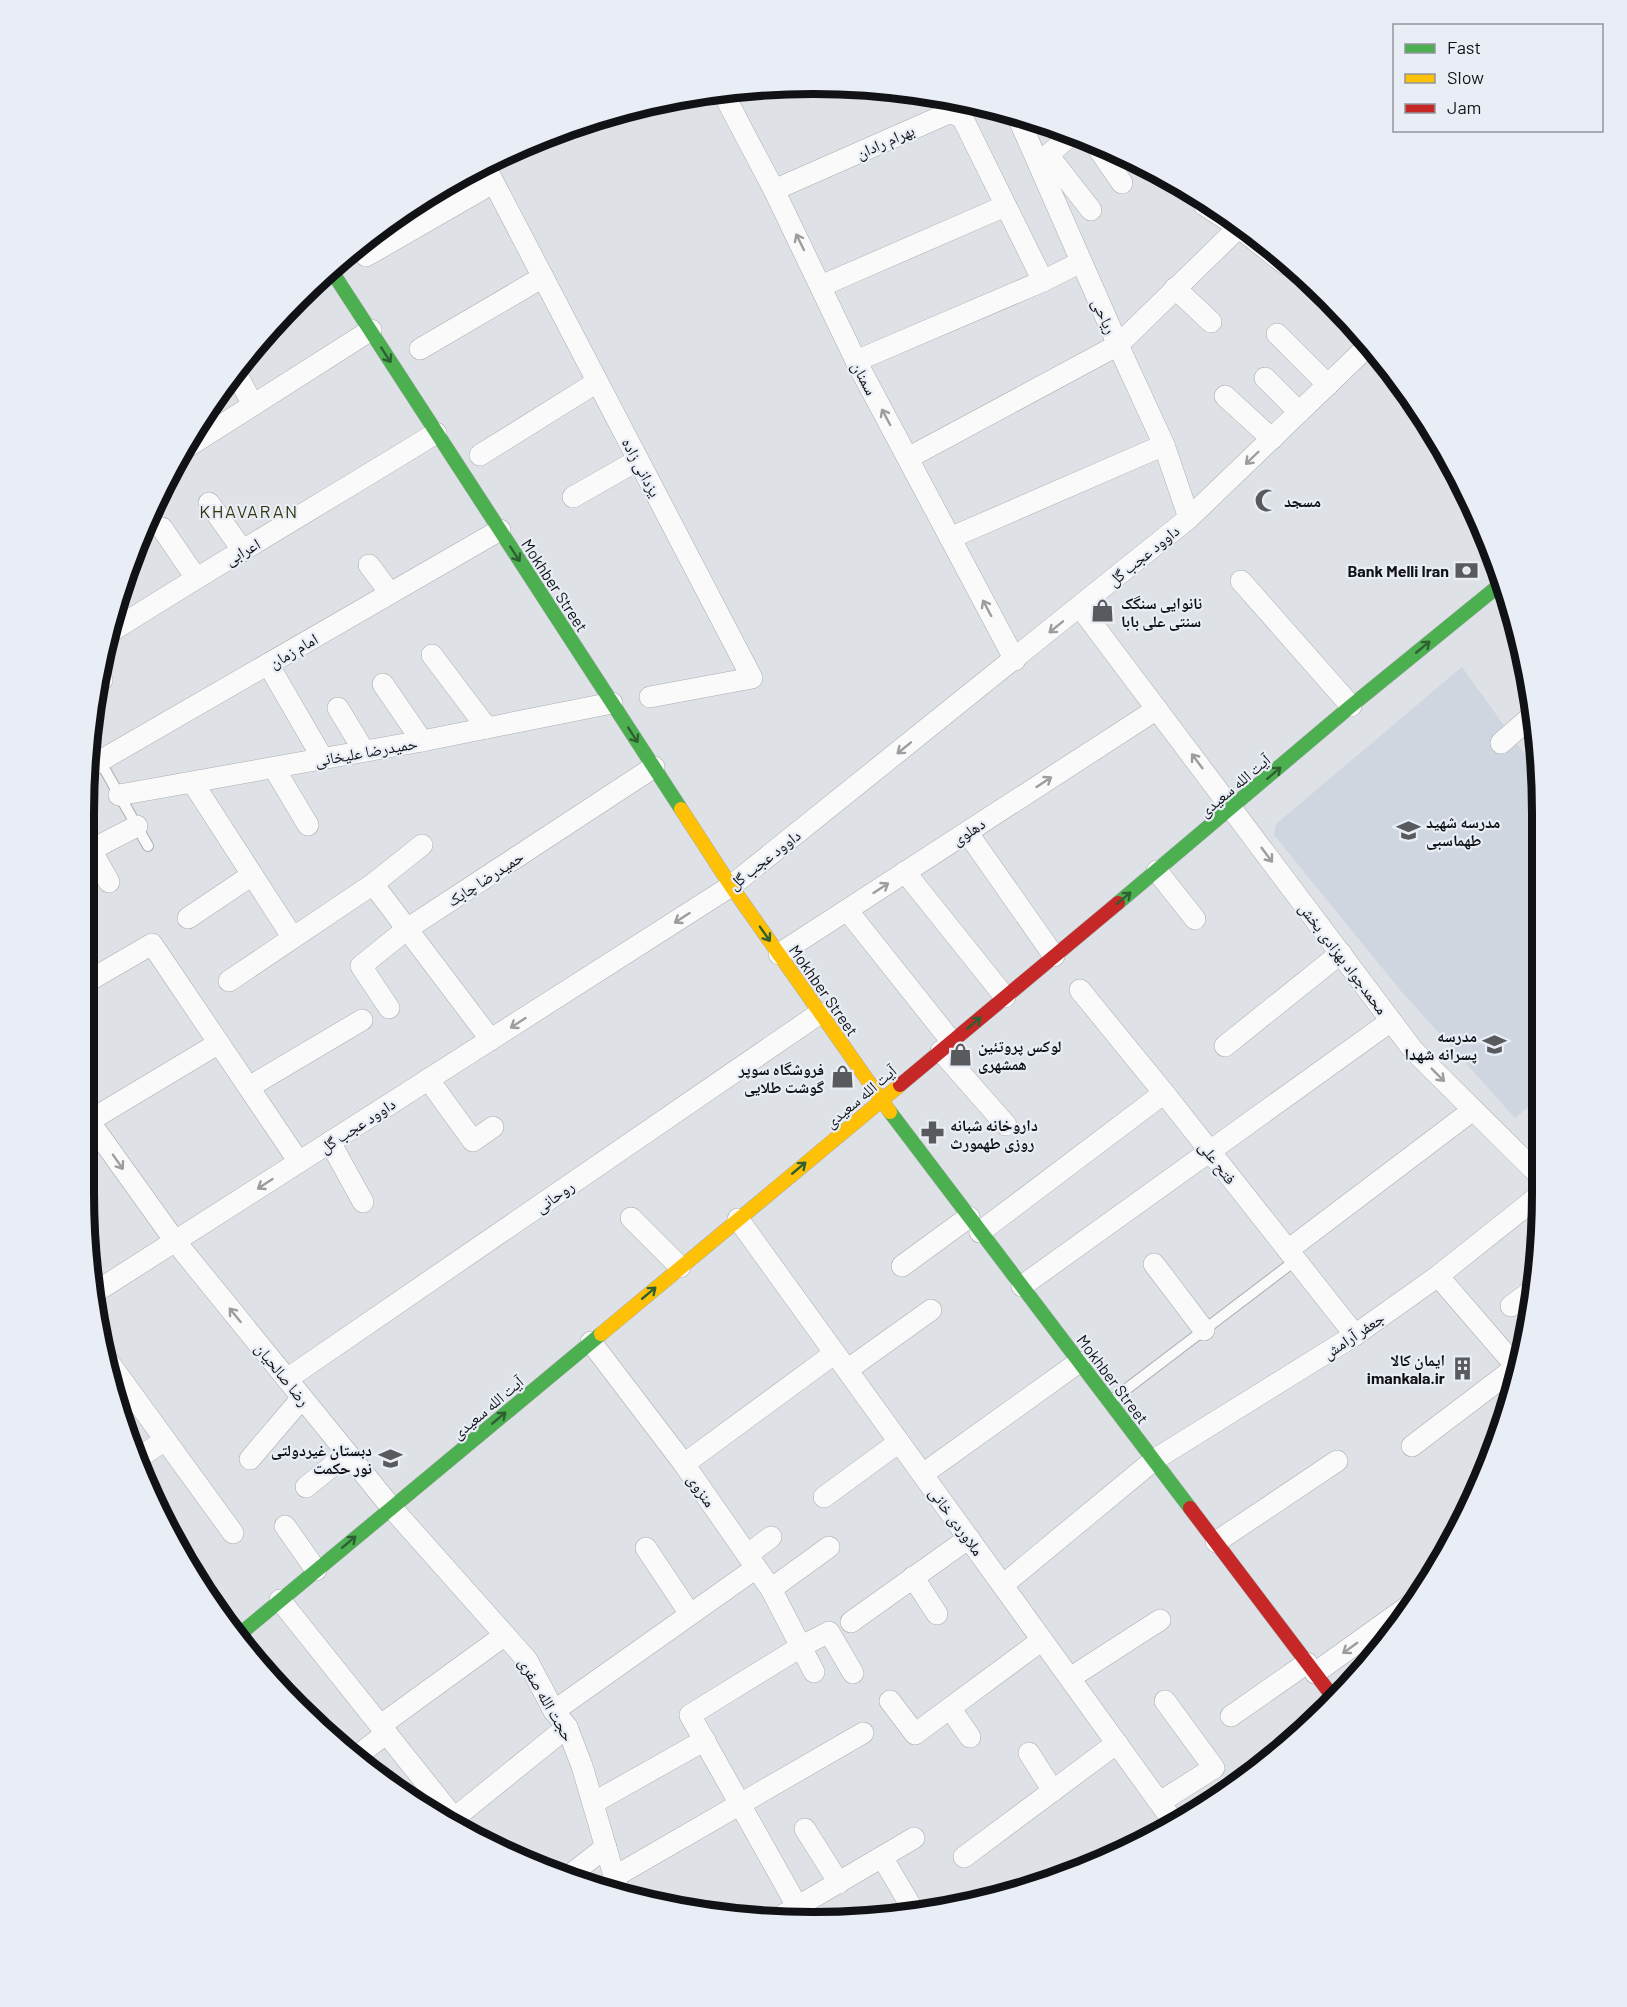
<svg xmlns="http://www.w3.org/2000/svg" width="1627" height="2007" font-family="Barlow,'Noto Naskh Arabic',sans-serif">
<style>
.built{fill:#d0d6e0}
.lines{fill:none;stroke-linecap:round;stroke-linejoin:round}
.lane-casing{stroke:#abadb0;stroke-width:12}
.street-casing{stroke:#abadb0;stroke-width:22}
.fast-casing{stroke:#abadb0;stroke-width:15}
.slow-casing{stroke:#abadb0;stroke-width:15}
.jam-casing{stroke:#abadb0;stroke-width:15}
.lane{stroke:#fafafb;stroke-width:10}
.street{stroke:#fafafb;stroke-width:21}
.fast{stroke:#4caf50;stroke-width:14}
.slow{stroke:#ffc107;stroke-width:14}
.jam{stroke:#c62828;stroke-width:14}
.oneway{stroke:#9c9d9f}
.oneway2{stroke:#2e6032}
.labels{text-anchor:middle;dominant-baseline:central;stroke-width:4.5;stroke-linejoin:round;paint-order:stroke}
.street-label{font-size:16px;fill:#101215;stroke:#e8edf6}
.poi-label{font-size:16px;font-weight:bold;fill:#101215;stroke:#e8edf6;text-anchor:start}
.neighbourhood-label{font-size:18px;letter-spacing:1.5px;fill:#33360e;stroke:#e8edf6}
.rim{fill:none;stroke:#101215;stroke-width:8}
</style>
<rect width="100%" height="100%" fill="#dee1e5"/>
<path class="built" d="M1462 667 1541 777V1097L1515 1118 1401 991 1274 835 1276 824Z"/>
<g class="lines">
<defs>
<g id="lane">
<path d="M100 761 148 846"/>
<path d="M1112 1400 1296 1260"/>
</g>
<g id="street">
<path d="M723 93 774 190 856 361 1015 660"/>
<path d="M1017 115 1118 345 1164 445 1189 518"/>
<path d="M1095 144 1122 183"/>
<path d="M1048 155 1091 210"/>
<path d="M1039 163 1072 134"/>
<path d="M484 164 752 678 650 697"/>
<path d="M774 190 949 113 957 115 963 119 1043 281"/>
<path d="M1207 202 1204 205 1238 227 1285 264"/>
<path d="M366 256 493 183"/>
<path d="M821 286 1005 206"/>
<path d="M1175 288 1211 322"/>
<path d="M1277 334 1328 385"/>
<path d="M420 349 543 277"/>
<path d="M856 361 1043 281 1081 262"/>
<path d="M236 373 253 405"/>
<path d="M1265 378 1299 412"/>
<path d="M1225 396 1272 439"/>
<path d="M181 451 371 330"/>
<path d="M480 455 597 382"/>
<path d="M908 458 1118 345 1240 226"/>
<path d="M573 497 638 460"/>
<path d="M209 503 243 551"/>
<path d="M162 528 196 578"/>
<path d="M950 538 1164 445"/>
<path d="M369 565 390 593"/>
<path d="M1241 581 1351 706"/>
<path d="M1080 607 1413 1050 1541 1177"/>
<path d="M109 633C217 564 328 500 436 433"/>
<path d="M432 655 487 728"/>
<path d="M268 664 323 759"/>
<path d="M98 673 102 680"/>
<path d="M383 684 422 741"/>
<path d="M338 708 364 751"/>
<path d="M1501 743 1533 715"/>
<path d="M274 768 308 825"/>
<path d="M86 769 500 530"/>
<path d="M193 783 293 938"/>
<path d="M119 795 422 741 612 703"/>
<path d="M967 832 1054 956"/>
<path d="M91 850 109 882"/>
<path d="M85 853 137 826"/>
<path d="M1157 871 1195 919"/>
<path d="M905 872 1005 997"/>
<path d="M373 884 491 1040"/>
<path d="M847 910 952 1042"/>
<path d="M188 918 252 875"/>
<path d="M779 954 1157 709"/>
<path d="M229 981 373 884 422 845"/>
<path d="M85 983 152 944 299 1162"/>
<path d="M1080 990 1164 1093 1355 1335"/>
<path d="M389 1008 361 966 407 929 654 767"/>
<path d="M1225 1046 1341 953"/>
<path d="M941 1051 1006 1125"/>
<path d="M428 1079 473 1141 493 1127"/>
<path d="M249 1087 362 1020"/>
<path d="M84 1114 175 1241 391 1507 527 1660 554 1711 567 1727 582 1766 620 1896"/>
<path d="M89 1121 219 1043"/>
<path d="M330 1142 363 1202"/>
<path d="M631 1218 680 1267"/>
<path d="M738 1219 1175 1824"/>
<path d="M980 1232 1164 1093"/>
<path d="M1288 1250 1473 1110"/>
<path d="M1154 1264 1204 1330"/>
<path d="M902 1266 969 1217"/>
<path d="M1438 1276 1520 1371"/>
<path d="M1022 1286 1391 1021"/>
<path d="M97 1291 731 886 1189 518 1369 345"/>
<path d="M1511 1306 1534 1289"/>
<path d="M591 1342 684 1464 771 1589 814 1672"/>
<path d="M105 1357 233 1533"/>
<path d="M847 1370 931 1310"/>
<path d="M287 1379 820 1013"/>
<path d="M1412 1446 1516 1367"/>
<path d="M140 1457 165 1440"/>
<path d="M250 1459 302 1398"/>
<path d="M684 1464 835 1353"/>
<path d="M923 1474 1079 1362"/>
<path d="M306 1487 347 1454"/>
<path d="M824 1497 899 1442"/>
<path d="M285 1526 316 1570"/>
<path d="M1216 1542 1337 1461"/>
<path d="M646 1548 690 1614"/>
<path d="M747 1555 771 1537"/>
<path d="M913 1577 937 1614"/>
<path d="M1003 1585 1154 1460 1355 1335 1438 1276 1541 1194"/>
<path d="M771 1589 829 1547"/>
<path d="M280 1600 466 1833"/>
<path d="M851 1622 969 1538"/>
<path d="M1315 1673 1414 1602"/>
<path d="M1070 1678 1160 1620"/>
<path d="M890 1701 915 1734 1042 1640"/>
<path d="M950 1708 970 1737"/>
<path d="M554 1711 756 1568"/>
<path d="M1231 1716 1307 1663"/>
<path d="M381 1725 505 1635"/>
<path d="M1029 1753 1053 1791"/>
<path d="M358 1755 387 1733"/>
<path d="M1160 1802 1214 1768 1165 1701"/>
<path d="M593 1803 705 1740"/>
<path d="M447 1824 567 1727"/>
<path d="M805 1829 839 1883"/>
<path d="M882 1857 915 1913"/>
<path d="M964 1857 1117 1743"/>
<path d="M570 1875 606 1847"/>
<path d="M614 1877 863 1733"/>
<path d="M778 1918 914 1838"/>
<path d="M806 1922 690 1715 802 1646 829 1632 853 1673"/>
</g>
<g id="fast">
<path d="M331 270 681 809"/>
<path d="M1118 903 1351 706 1502 583"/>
<path d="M890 1112 1190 1508"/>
<path d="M240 1634 601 1334"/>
</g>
<g id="slow">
<path d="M681 809 731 886 890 1112"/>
<path d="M601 1334 900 1085"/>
</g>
<g id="jam">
<path d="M900 1085 1118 903"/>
<path d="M1190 1508 1333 1697"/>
</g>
</defs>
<use href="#lane" class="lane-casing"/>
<use href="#street" class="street-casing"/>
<use href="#fast" class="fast-casing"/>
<use href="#slow" class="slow-casing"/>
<use href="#jam" class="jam-casing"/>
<use href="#lane" class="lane"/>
<use href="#street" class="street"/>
<use href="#fast" class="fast"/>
<use href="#slow" class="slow"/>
<use href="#jam" class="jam"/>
</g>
<defs><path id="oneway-shaft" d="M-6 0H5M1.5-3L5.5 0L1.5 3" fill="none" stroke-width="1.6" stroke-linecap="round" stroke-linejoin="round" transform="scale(1.5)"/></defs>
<g class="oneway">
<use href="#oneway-shaft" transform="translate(800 242) rotate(-116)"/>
<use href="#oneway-shaft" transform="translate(886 417) rotate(-118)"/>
<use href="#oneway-shaft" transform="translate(1252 458) rotate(136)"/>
<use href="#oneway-shaft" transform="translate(987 608) rotate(-118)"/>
<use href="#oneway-shaft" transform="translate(1056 627) rotate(141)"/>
<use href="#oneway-shaft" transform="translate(904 748) rotate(141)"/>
<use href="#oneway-shaft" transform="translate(1197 761) rotate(-127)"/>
<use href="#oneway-shaft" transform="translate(1044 782) rotate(-33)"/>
<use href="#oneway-shaft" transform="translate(1267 855) rotate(53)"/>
<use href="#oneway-shaft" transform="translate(881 888) rotate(-33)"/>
<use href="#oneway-shaft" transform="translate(682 918) rotate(147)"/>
<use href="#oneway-shaft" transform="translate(518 1023) rotate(147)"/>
<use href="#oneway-shaft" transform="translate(1438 1075) rotate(45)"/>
<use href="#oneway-shaft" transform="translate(118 1162) rotate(55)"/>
<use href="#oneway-shaft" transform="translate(265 1184) rotate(147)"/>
<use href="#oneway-shaft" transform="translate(235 1315) rotate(-129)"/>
<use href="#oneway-shaft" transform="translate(1350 1648) rotate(144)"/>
</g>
<g class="oneway2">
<use href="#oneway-shaft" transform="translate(386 355) rotate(57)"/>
<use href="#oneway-shaft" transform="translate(515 554) rotate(57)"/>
<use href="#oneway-shaft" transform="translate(1423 647) rotate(-40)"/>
<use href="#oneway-shaft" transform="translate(633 735) rotate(57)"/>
<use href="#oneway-shaft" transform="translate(1274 773) rotate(-41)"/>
<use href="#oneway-shaft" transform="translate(1124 898) rotate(-40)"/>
<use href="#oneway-shaft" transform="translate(765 934) rotate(55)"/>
<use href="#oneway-shaft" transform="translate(974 1023) rotate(-40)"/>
<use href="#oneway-shaft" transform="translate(799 1168) rotate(-40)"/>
<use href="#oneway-shaft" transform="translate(649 1293) rotate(-40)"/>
<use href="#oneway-shaft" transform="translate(499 1418) rotate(-40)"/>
<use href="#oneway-shaft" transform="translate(349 1542) rotate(-40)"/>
</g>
<defs>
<symbol id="mosque-bare" viewBox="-9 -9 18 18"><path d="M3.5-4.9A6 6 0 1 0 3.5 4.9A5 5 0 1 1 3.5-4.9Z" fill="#585a5e" stroke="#e8edf6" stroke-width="2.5" paint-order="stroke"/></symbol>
<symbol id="bank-bare" viewBox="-9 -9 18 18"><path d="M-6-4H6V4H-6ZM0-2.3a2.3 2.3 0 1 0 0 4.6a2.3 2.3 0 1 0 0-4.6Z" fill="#585a5e" stroke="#e8edf6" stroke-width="2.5" paint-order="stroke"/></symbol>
<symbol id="shop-bare" viewBox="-9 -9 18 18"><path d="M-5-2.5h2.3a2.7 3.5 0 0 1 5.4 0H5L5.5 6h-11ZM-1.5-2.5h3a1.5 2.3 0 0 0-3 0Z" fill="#585a5e" stroke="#e8edf6" stroke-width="2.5" paint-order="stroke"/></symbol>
<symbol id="school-bare" viewBox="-9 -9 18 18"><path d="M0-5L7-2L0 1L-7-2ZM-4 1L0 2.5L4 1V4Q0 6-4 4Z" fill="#585a5e" stroke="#e8edf6" stroke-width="2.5" paint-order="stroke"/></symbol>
<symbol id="pharmacy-bare" viewBox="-9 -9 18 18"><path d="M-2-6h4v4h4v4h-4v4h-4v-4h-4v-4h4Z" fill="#585a5e" stroke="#e8edf6" stroke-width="2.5" paint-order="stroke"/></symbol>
<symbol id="building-bare" viewBox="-9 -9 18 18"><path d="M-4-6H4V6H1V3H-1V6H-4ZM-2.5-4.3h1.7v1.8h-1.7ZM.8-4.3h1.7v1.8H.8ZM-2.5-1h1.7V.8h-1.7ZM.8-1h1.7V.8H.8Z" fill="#585a5e" stroke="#e8edf6" stroke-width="2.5" paint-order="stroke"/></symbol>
</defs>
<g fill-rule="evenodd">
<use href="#mosque-bare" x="1250" y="484" width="33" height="33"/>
<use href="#bank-bare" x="1450" y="554" width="33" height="33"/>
<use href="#shop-bare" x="1086" y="594" width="33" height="33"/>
<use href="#school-bare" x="1392" y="814" width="33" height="33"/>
<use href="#school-bare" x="1478" y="1028" width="33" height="33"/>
<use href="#shop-bare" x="944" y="1038" width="33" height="33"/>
<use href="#shop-bare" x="826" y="1060" width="33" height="33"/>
<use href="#pharmacy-bare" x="916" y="1116" width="33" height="33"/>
<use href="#building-bare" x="1446" y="1352" width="33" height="33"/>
<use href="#school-bare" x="374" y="1442" width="33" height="33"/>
</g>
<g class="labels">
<g class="street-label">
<text transform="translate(885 141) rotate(-24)">بهرام رادان</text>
<text transform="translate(1105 316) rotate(66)">ریاحی</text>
<text transform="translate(865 378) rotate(62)">سمنان</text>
<text transform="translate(642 467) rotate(62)">یزدانی زاده</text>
<text transform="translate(242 551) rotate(-30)">اعرابی</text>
<text transform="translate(1143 555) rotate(-39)">داوود عجب گل</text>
<text transform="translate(555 585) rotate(57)">Mokhber Street</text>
<text transform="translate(293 650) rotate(-30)">امام زمان</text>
<text transform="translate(366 751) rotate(-10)">حمیدرضا علیخانی</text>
<text transform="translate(1234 785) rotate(-40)">آیت الله سعیدی</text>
<text transform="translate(968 831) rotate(-33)">دهلوی</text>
<text transform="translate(764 859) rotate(-38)">داوود عجب گل</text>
<text transform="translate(485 878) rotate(-33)">حمیدرضا چابک</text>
<text transform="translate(1344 958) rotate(53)">محمدجواد بهزادی بخش</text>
<text transform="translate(824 990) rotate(55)">Mokhber Street</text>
<text transform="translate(860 1096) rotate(-40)">آیت الله سعیدی</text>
<text transform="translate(357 1125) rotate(-33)">داوود عجب گل</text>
<text transform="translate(1218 1162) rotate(52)">فتح علی</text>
<text transform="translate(554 1196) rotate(-35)">روحانی</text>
<text transform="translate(1353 1335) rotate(-34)">جعفر آرامش</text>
<text transform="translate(283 1374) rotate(51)">رضا صالحیان</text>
<text transform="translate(1113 1379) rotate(53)">Mokhber Street</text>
<text transform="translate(487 1407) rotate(-40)">آیت الله سعیدی</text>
<text transform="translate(702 1490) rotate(55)">منزوی</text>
<text transform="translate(957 1521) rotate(54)">ملاوردی خانی</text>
<text transform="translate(547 1699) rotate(60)">حجت الله صفری</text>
</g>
<g class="poi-label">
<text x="1284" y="500">مسجد</text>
<text x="1449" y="570" text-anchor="end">Bank Melli Iran</text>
<text x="1121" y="602">نانوایی سنگک<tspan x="1121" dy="18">سنتی علی بابا</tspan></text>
<text x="1426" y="821">مدرسه شهید<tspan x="1426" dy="18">طهماسبی</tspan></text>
<text x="1477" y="1035" text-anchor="end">مدرسه<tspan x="1477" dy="18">پسرانه شهدا</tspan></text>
<text x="978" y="1045">لوکس پروتئین<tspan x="978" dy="18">همشهری</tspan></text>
<text x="824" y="1068" text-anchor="end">فروشگاه سوپر<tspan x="824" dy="18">گوشت طلایی</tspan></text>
<text x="950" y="1124">داروخانه شبانه<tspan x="950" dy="18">روزی طهمورث</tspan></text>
<text x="1445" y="1359" text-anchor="end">ایمان کالا<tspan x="1445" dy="18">imankala.ir</tspan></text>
<text x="372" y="1449" text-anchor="end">دبستان غیردولتی<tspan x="372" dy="18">نور حکمت</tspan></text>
</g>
<g class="neighbourhood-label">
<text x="249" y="511">KHAVARAN</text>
</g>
</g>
<path d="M0 0H1627V2007H0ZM813 94H813A719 719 0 0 1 1532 813V1193A719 719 0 0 1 813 1912H813A719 719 0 0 1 94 1193V813A719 719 0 0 1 813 94Z" fill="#e8edf6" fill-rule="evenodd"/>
<path class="rim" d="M813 94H813A719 719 0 0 1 1532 813V1193A719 719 0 0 1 813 1912H813A719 719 0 0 1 94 1193V813A719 719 0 0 1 813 94Z"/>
<rect x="1393" y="24" width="210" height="108" fill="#e8edf6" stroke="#92959c" stroke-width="1.5"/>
<rect x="1405" y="44" width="30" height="9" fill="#4caf50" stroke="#92959c" stroke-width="1.5"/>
<text x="1447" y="54" font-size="18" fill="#101215">Fast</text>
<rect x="1405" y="74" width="30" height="9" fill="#ffc107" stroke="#92959c" stroke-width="1.5"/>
<text x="1447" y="84" font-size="18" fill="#101215">Slow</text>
<rect x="1405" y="104" width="30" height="9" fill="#c62828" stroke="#92959c" stroke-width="1.5"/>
<text x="1447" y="114" font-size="18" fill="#101215">Jam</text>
</svg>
